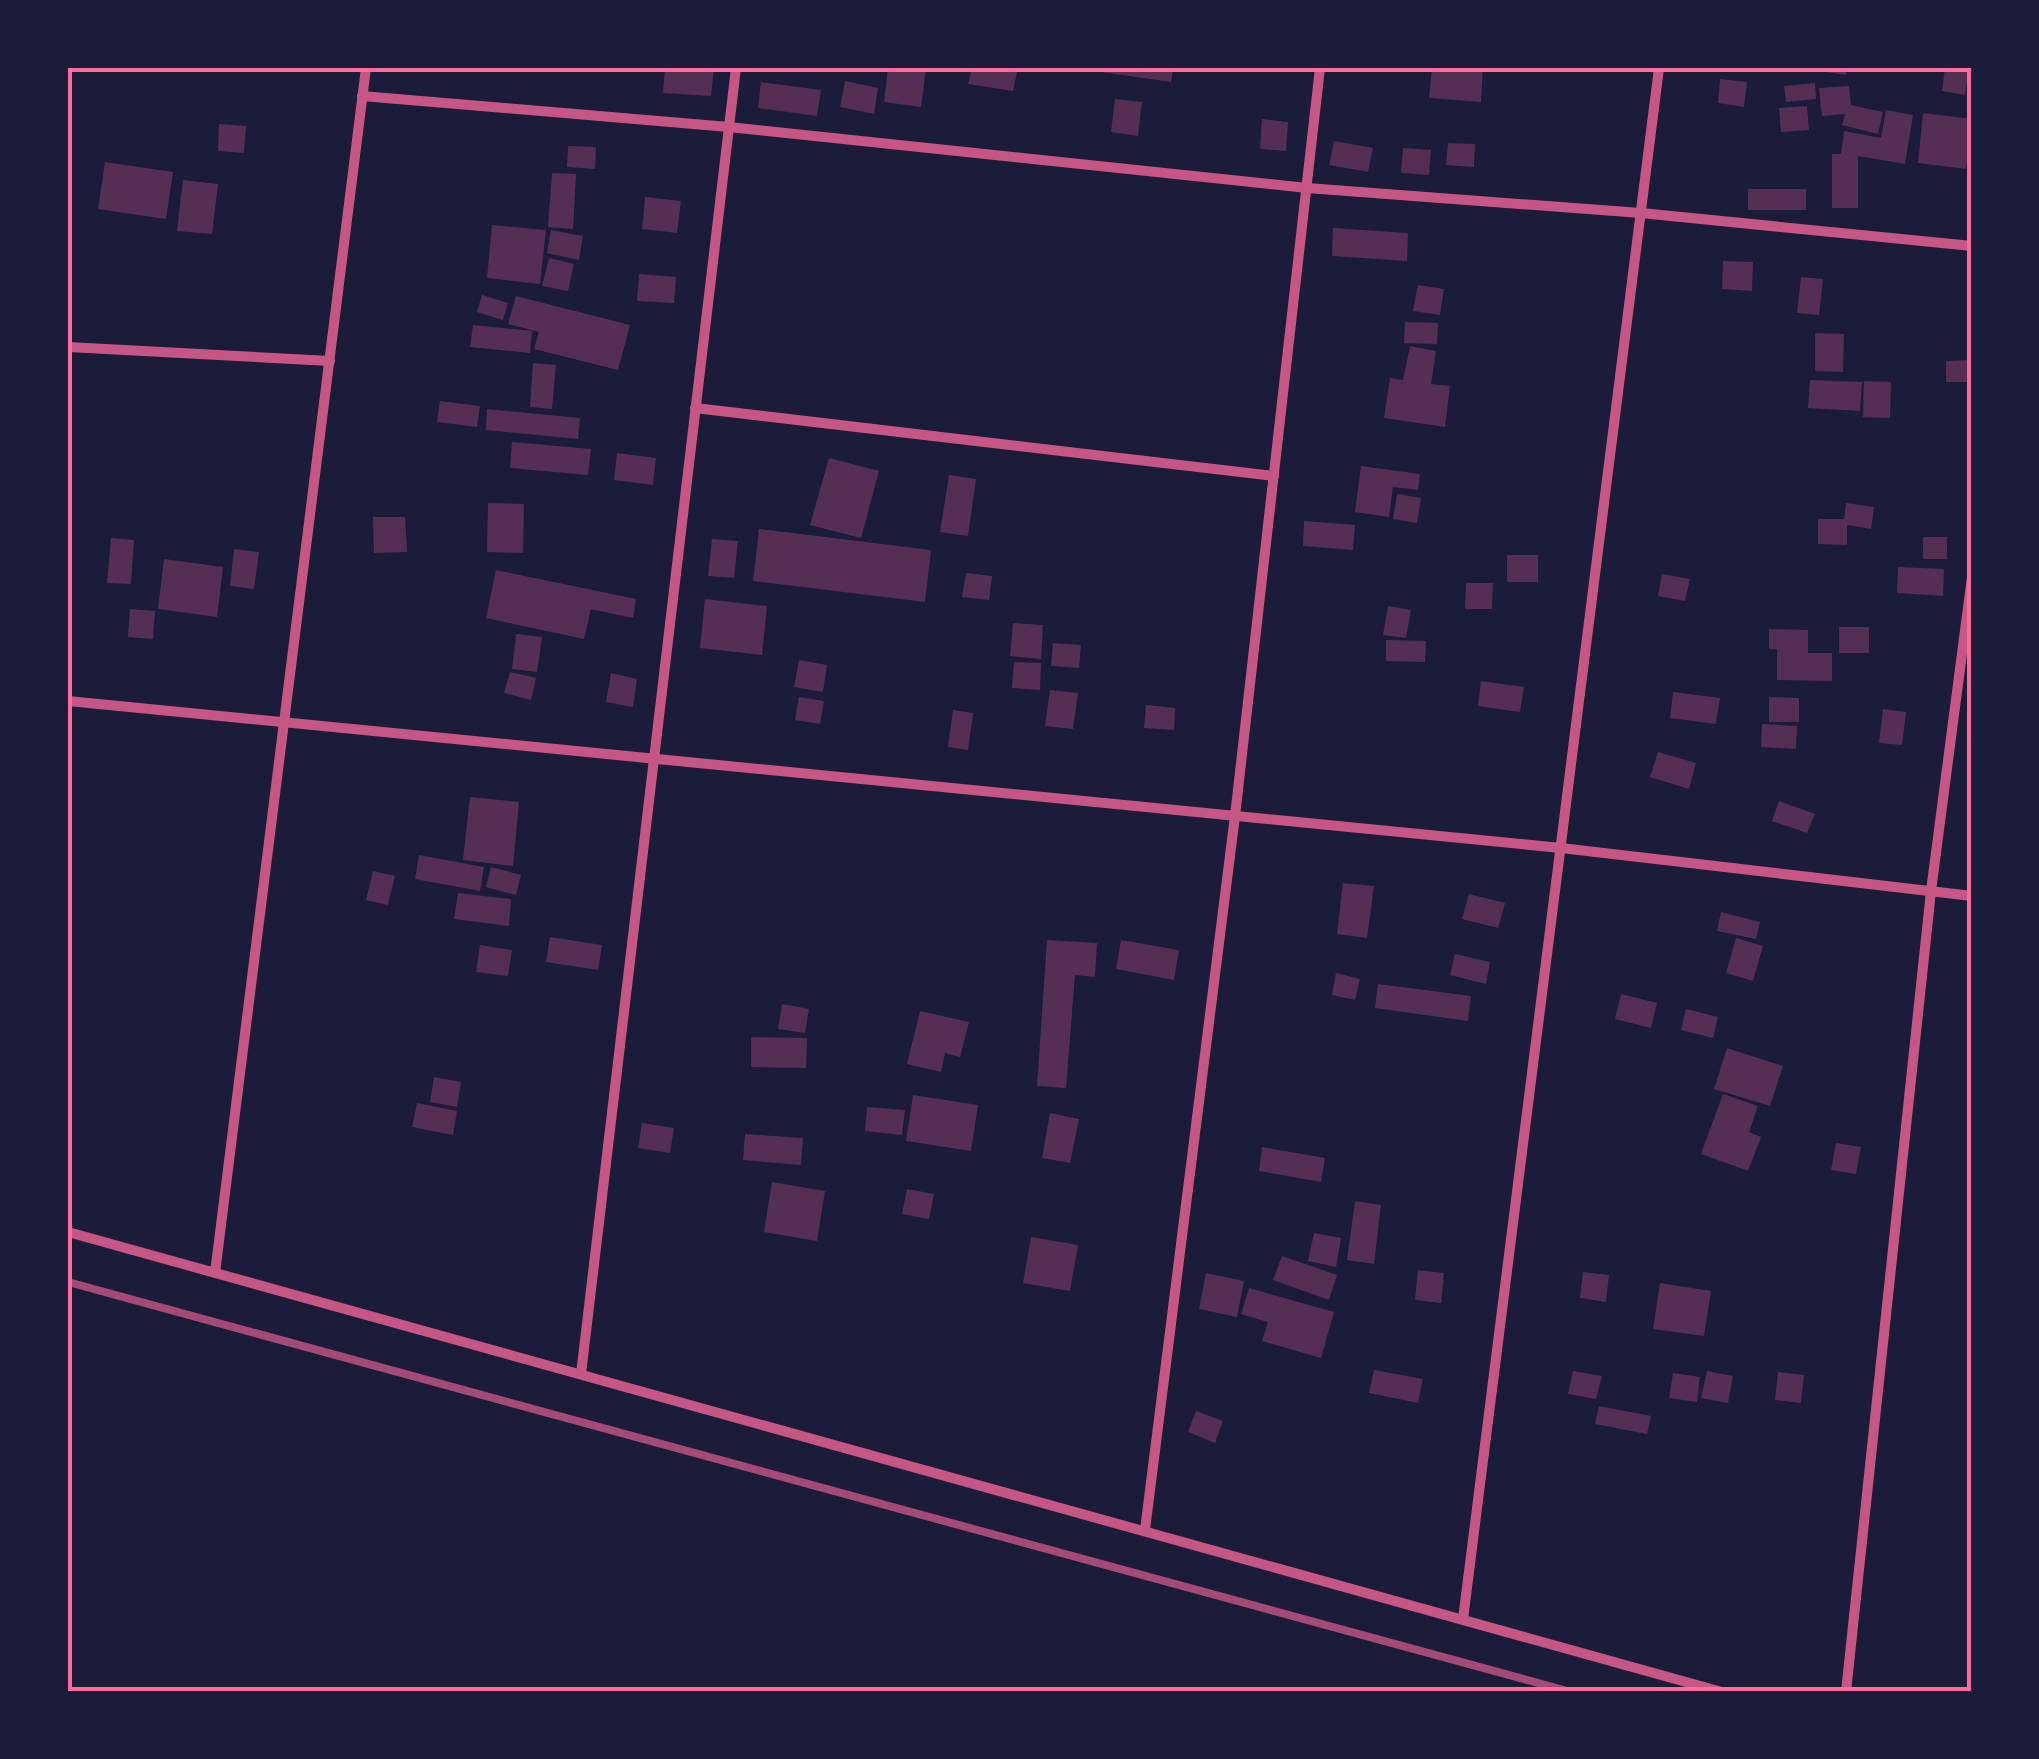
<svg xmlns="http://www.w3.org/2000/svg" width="2039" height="1759" font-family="'Public Sans',sans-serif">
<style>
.building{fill:#542f53}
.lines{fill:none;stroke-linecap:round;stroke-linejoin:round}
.minor{stroke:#c65784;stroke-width:10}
.rail{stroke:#a44b75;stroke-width:8}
.neatline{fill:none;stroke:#ff6b9d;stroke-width:4}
</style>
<rect width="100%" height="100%" fill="#1b1b3a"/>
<g class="building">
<path d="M665 68H714L711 96 663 93Z"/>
<path d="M888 68H926L921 107 884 102Z"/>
<path d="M972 68H1018L1013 91 968 84Z"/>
<path d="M1073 68H1173L1171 82Z"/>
<path d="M1432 68H1483L1481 102 1429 98Z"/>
<path d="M1800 68H1847L1846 75Z"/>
<path d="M1945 68H1969L1965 95 1942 91Z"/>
<path d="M1720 79 1747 82 1744 107 1718 103Z"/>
<path d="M845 81 878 88 874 114 840 107Z"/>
<path d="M761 82 821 90 817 116 758 108Z"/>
<path d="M1815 83 1816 99 1786 102 1784 86Z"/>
<path d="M1849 86 1851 105 1883 112 1878 134 1842 125 1845 114 1822 116 1819 88Z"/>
<path d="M1115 99 1142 102 1138 136 1111 132Z"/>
<path d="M1807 106 1809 130 1781 132 1779 108Z"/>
<path d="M1886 110 1913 115 1905 164 1858 156V208H1832V154H1841L1844 131 1881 138Z"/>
<path d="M1923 113 1972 119 1966 169 1918 163Z"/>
<path d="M1262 119 1288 122 1286 151 1260 149Z"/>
<path d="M219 124 246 126 244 153 218 151Z"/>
<path d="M1334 141 1373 148 1368 172 1329 165Z"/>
<path d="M1448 143 1475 144 1474 167 1446 165Z"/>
<path d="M568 146 596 147 595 169 567 167Z"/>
<path d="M1403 148 1431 150 1429 175 1401 173Z"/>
<path d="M105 162 173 172 166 219 98 209Z"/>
<path d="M552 173 576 174 573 229 548 227Z"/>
<path d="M183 180 218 184 212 234 177 231Z"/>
<rect x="1748" y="189" width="58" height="21"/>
<path d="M645 197 681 201 677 233 642 229Z"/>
<path d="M492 225 546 230 540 284 487 278Z"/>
<path d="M1333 228 1408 233 1407 261 1332 256Z"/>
<path d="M551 230 583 236 579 260 547 253Z"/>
<path d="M549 258 574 264 568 291 542 286Z"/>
<path d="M1723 261 1753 262 1752 291 1722 289Z"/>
<path d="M639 274 676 277 674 303 637 301Z"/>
<path d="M1801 277 1823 279 1819 315 1797 313Z"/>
<path d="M1418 285 1444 289 1440 315 1413 311Z"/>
<path d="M482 295 508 303 503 320 477 312Z"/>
<path d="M516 296 630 325 618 370 534 349 539 332 508 324Z"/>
<path d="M1405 322 1438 323 1437 344 1404 343Z"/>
<path d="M473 325 532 331 530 353 470 347Z"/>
<path d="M1815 333 1844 334 1843 372 1815 371Z"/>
<path d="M1410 346 1436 351 1431 384 1450 386 1445 427 1384 418 1390 378 1403 380Z"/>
<path d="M1970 360V382H1946V361Z"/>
<path d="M533 363 556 365 552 409 530 407Z"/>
<path d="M1810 380 1862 382 1860 411 1808 408Z"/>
<path d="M1864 381 1891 382 1890 418 1863 417Z"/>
<path d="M440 401 480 406 477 427 437 422Z"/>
<path d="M487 409 580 418 578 439 486 430Z"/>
<path d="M512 442 591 449 588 475 510 468Z"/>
<path d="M617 453 656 458 653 485 614 480Z"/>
<path d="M829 458 879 471 861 538 810 525Z"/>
<path d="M1361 466 1420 474 1418 490 1393 487 1389 517 1355 512Z"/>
<path d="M949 475 976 479 968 536 940 532Z"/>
<path d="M1397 494 1421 498 1417 523 1393 519Z"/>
<path d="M488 503 524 504 523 553 487 552Z"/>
<path d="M1846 503 1874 507 1871 529 1847 525V545L1818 544V519H1844Z"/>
<path d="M373 517H405L407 552 374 553Z"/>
<path d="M1304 521 1355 525 1353 550 1303 546Z"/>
<path d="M759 529 931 550 925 602 753 581Z"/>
<rect x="1923" y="537" width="24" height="22"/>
<path d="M111 538 134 540 131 584 107 583Z"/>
<path d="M712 539 738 541 734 578 708 576Z"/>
<path d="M234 549 259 552 254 589 230 586Z"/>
<rect x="1507" y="555" width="31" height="27"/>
<path d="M164 559 223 567 217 617 158 609Z"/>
<path d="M1898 567 1944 569 1943 596 1897 593Z"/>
<path d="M496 570 636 599 633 618 591 609 584 639 486 618Z"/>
<path d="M966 573 992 576 989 600 962 597Z"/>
<path d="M1662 574 1690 579 1685 601 1658 596Z"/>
<path d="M1466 583H1493L1492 609H1465Z"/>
<path d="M705 599 767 606 762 655 700 648Z"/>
<path d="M1388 606 1411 610 1406 638 1383 635Z"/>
<path d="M130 609 155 611 153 639 128 637Z"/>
<path d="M1013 623 1043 625 1041 659 1010 656Z"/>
<rect x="1839" y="627" width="30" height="26"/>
<path d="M1769 629 1808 630V653H1832V681L1777 680V649H1769Z"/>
<path d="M516 634 542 637 537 672 512 669Z"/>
<path d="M1386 640 1426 641 1425 662 1386 661Z"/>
<path d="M1053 643 1081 645 1079 668 1051 666Z"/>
<path d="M799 660 827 665 823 692 794 687Z"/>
<path d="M1014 662 1041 663 1040 690 1012 688Z"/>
<path d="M510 672 536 678 531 700 504 693Z"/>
<path d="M611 673 637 679 633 707 606 702Z"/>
<path d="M1481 681 1524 687 1520 712 1478 706Z"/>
<path d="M1050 690 1078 693 1073 729 1045 726Z"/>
<path d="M1673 692 1720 698 1716 724 1670 718Z"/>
<path d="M799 697 824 701 820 724 795 720Z"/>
<path d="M1769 697 1799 698V722H1769Z"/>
<path d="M1146 705 1175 708 1174 730 1144 728Z"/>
<path d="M1883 709 1906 712 1902 745 1879 743Z"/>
<path d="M953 710 973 713 968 750 948 747Z"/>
<path d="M1762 724 1797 726 1796 749 1761 747Z"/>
<path d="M1658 752 1696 763 1689 789 1650 777Z"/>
<path d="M470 797 519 802 513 866 463 860Z"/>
<path d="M1779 801 1815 814 1807 833 1772 821Z"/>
<path d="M419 855 484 867 480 891 415 879Z"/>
<path d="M491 867 521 875 516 895 486 887Z"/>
<path d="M373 871 395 876 388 905 366 900Z"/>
<path d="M1343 883 1374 886 1367 938 1337 934Z"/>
<path d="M458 893 511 899 509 926 454 919Z"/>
<path d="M1469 894 1505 903 1498 928 1462 919Z"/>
<path d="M1721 912 1760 922 1756 939 1717 931Z"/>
<path d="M550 937 602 945 598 970 546 962Z"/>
<path d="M1736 938 1763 946 1753 981 1726 973Z"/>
<path d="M1047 940 1097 943 1095 977 1075 975 1066 1088 1037 1086Z"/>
<path d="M1121 940 1179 950 1174 980 1116 969Z"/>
<path d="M480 945 512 950 508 976 476 972Z"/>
<path d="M1455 954 1490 962 1486 984 1450 975Z"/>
<path d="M1336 973 1360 979 1355 1000 1332 995Z"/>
<path d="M1378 984 1471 996 1468 1021 1375 1008Z"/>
<path d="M1621 994 1657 1003 1651 1028 1615 1019Z"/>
<path d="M782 1004 809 1009 805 1033 778 1029Z"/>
<path d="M1686 1009 1718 1017 1713 1038 1681 1030Z"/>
<path d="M920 1011 969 1022 960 1057 945 1053 941 1072 907 1064Z"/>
<path d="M751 1037 807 1038 806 1068 751 1067Z"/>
<path d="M1727 1048 1783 1066 1770 1106 1714 1089Z"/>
<path d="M434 1077 461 1082 457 1107 430 1102Z"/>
<path d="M1723 1094 1758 1106 1749 1132 1761 1137 1748 1171 1701 1154Z"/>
<path d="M913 1095 978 1105 971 1151 906 1141Z"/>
<path d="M417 1103 457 1111 453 1135 412 1127Z"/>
<path d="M867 1107 905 1110 902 1135 865 1131Z"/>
<path d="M1050 1113 1079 1119 1070 1163 1042 1158Z"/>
<path d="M642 1123 674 1128 670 1153 638 1148Z"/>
<path d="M745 1134 803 1138 801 1165 743 1160Z"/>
<path d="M1836 1143 1861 1147 1856 1174 1831 1170Z"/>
<path d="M1262 1147 1325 1158 1321 1182 1259 1171Z"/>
<path d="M772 1182 825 1191 817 1241 764 1232Z"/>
<path d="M907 1189 934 1194 929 1219 902 1214Z"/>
<path d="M1355 1201 1381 1205 1374 1264 1347 1260Z"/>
<path d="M1314 1233 1341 1238 1336 1267 1308 1261Z"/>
<path d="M1031 1237 1078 1245 1070 1291 1023 1283Z"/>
<path d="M1282 1256 1337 1275 1329 1300 1273 1280Z"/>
<path d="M1418 1270 1444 1273 1441 1303 1415 1300Z"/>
<path d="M1583 1272 1609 1275 1606 1302 1580 1298Z"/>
<path d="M1206 1273 1244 1281 1237 1317 1199 1309Z"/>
<path d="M1660 1283 1711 1291 1704 1336 1653 1329Z"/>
<path d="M1249 1288 1334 1312 1321 1358 1262 1341 1268 1322 1241 1314Z"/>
<path d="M1374 1370 1423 1379 1418 1403 1369 1393Z"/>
<path d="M1573 1371 1602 1376 1596 1399 1568 1394Z"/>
<path d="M1707 1371 1733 1376 1728 1403 1701 1398Z"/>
<path d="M1778 1372 1804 1375 1801 1403 1775 1400Z"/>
<path d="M1673 1373 1700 1377 1697 1402 1669 1398Z"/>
<path d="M1599 1406 1651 1416 1647 1434 1595 1424Z"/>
<path d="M1196 1411 1223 1421 1215 1443 1188 1432Z"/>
</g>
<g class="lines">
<g class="minor">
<path d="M362 96 729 127 1307 188 1641 213 1972 246"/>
<path d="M68 347 330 361"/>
<path d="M695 408 1274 476"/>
<path d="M68 701 1561 848 1972 896"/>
<path d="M68 1232 1722 1692"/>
<path d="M215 1273 366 68"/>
<path d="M581 1374 736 68"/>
<path d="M1145 1530 1235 816 1320 68"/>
<path d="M1463 1619 1659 68"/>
<path d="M1846 1692 1931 891 1972 577"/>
</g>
<path class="rail" d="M68 1282 1571 1692"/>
</g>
<rect width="2039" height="1759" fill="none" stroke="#1b1b3a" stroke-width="140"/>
<rect x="70" y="70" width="1899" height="1619" class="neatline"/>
</svg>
